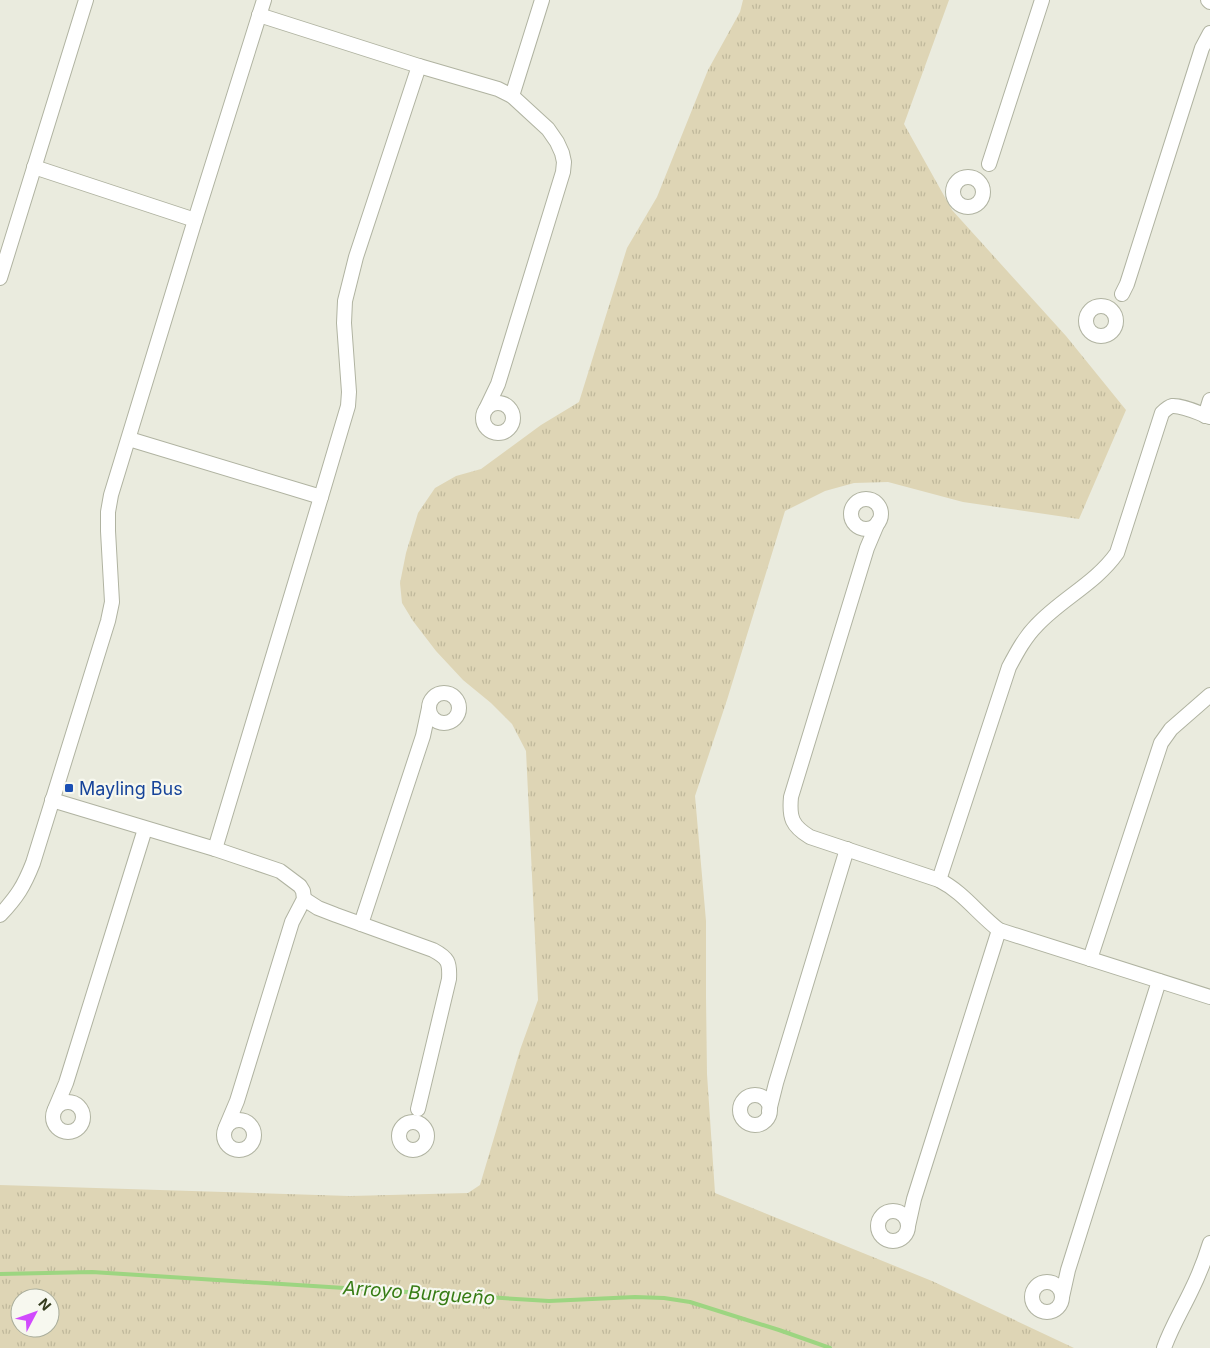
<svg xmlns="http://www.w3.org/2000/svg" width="1210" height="1348" font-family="Inter,sans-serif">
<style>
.grass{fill:url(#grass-tufts);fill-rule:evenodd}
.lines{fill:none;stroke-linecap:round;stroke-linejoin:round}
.stream{stroke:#9dd581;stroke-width:4}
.minor-casing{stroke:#b0b3a1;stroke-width:16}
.minor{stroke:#fff;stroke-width:14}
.transit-dot{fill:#1a4fb4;stroke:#f7f8ef;stroke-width:2}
.labels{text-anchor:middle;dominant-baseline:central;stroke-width:4.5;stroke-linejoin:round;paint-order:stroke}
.transit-label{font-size:18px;fill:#164399;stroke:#f7f8ef;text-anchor:start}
.water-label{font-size:19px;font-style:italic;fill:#367c14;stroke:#f7f8ef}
</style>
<defs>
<pattern id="grass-tufts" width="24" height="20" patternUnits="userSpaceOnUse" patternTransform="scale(1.25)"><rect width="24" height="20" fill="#ded5b5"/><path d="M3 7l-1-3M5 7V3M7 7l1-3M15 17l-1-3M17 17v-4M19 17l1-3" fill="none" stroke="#bfb89b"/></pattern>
</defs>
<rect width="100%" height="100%" fill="#eaebde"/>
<path class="grass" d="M743 0H949L904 124 952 210 1066 336 1126 410 1079 519 963 502 888 482 854 483 825 491 785 511 727 700 695 796 706 921V997L707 1074 715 1193 932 1281 1074 1348H0V1185L350 1196 468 1193 480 1185 520 1050 538 1000 526 751 512 724 491 703 463 680 436 651 413 621 402 603 400 583 406 553 418 513 435 488 456 476 481 469 541 425 579 402 627 248 657 197 708 70 740 12ZM20 1298H50V1328H20Z"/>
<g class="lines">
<path class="stream" d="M0 1274 92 1272 549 1301 635 1297 664 1298 690 1302 779 1330 830 1348"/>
<defs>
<g id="minor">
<path d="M1208 0 1210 2"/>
<path d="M259 15 419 66 498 89 512 96 548 129 557 142 562 153 564 162 563 172 498 384 486 409"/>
<path d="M512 96 542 0"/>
<path d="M989 164 1042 0"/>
<path d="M34 167 195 220"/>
<circle cx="968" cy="192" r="15"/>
<path d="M0 278 86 0"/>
<path d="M1122 294 1127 284 1202 48 1210 33"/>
<circle cx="1101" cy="321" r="15"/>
<circle cx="498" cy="418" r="15"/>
<path d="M1205 416 1210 400"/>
<path d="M129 439 321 497 348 406 349 392 344 323 345 301 356 257 419 66"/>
<circle cx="866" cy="514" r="15"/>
<path d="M878 522 867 548 791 797C789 818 792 826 810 837L939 880C963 892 978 914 999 930L1210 997"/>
<circle cx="444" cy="708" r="15"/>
<path d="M52 800 215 849 280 871 300 886 303 891 304 899 292 922 237 1101 226 1127"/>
<path d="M215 849 321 497"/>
<path d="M939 880 1009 667C1017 652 1025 637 1037 625 1061 599 1096 583 1117 553L1162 413C1165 410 1168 407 1172 406 1183 405 1200 414 1210 417"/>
<path d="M304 899 318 908 336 915 433 950C448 958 450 962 449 979L418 1109"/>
<path d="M0 915C17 897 24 886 33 863L108 621 112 602 108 531V512L111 495 195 220 264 0"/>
<path d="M361 924 423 736 429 708"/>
<path d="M1090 959 1161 743 1171 729 1210 695"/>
<circle cx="755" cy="1110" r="15"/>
<circle cx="68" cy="1117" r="15"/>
<path d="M55 1109 66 1083 145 829"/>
<path d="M769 1111 776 1083 847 849"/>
<circle cx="239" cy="1135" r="15"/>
<circle cx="413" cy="1136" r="14"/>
<circle cx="893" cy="1226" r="15"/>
<path d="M908 1226 914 1199 999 930"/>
<circle cx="1047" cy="1297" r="15"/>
<path d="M1062 1297 1068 1270 1159 981"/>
<path d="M1164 1348C1171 1328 1182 1310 1191 1291 1199 1275 1205 1259 1210 1243"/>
</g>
</defs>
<use href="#minor" class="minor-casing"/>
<use href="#minor" class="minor"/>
</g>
<rect class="transit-dot" x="64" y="783" width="10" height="10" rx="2.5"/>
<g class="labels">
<g class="transit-label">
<text x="79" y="788">Mayling Bus</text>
</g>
<g class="water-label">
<text transform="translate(419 1293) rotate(4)">Arroyo Burgueño</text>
</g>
</g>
<g transform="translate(35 1313) rotate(49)"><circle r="24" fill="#f7f8ef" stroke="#a9ad9b"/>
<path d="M0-4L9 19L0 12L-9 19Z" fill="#d14afd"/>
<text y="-8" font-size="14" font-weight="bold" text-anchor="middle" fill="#353c1e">N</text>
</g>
</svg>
